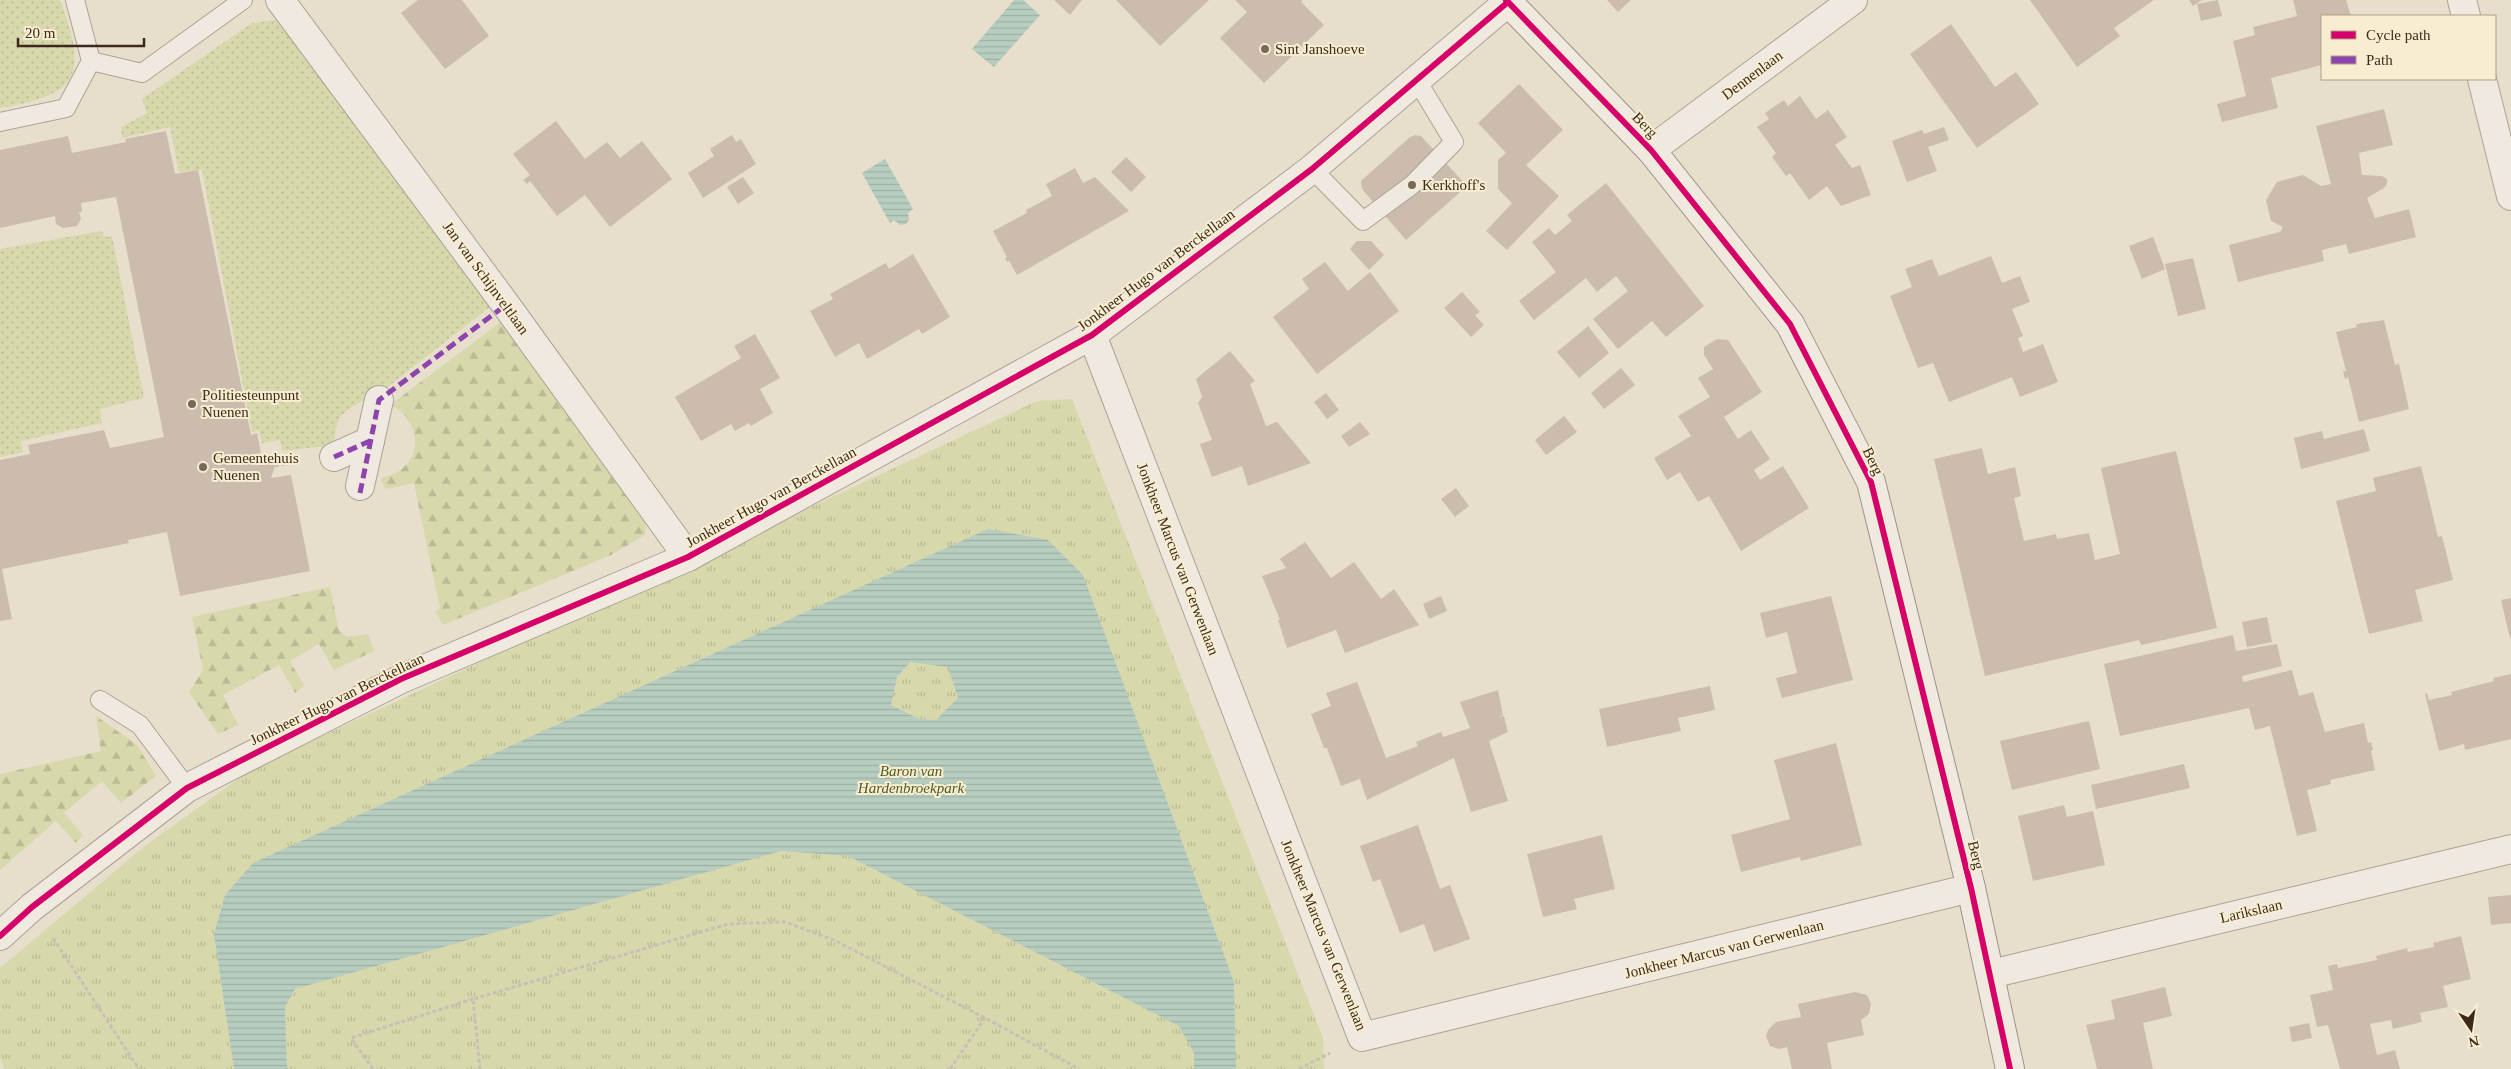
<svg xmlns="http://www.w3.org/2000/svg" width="2511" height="1069" font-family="'Times New Roman',serif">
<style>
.grass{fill:url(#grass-dots)}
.forest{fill:url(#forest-firs)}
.park{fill:url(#park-tufts)}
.water{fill:url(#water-rules);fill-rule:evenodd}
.building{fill:#ccbcad}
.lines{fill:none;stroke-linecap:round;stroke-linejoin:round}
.lane-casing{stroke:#aca395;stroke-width:20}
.street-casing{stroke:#aca395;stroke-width:30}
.secondary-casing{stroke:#9c9385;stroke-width:30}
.path{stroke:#c8c0b5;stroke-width:3;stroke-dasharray:4 2.5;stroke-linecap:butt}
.lane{stroke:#efe9df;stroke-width:18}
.street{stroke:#efe9df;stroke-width:28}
.secondary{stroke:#efe9df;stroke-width:28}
.quiet{stroke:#8e44ad;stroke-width:5;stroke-dasharray:10 5;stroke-linecap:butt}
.cycleway-casing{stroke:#f9edd1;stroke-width:9}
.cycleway{stroke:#d6006c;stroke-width:6}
.poi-dot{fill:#786a5a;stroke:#f9edd1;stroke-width:2}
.labels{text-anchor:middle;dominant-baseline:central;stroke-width:4;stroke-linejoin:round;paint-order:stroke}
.poi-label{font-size:15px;fill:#3c2b1c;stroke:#f9edd1;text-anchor:start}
.street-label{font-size:15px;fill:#3c2b1c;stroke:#f9edd1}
.park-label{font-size:15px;font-style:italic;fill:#4d5b20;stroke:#f9edd1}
</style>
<defs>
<pattern id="grass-dots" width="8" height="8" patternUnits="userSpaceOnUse" patternTransform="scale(1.25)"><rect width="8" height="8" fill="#d8d8ad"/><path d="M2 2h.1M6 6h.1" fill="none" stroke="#baba94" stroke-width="1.8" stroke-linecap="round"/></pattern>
<pattern id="forest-firs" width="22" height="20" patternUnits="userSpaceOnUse" patternTransform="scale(1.25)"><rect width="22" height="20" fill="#d8d8ad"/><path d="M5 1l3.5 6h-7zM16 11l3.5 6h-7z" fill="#baba94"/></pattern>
<pattern id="park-tufts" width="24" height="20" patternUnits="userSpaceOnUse" patternTransform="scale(1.25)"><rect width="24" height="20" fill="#d8d8ad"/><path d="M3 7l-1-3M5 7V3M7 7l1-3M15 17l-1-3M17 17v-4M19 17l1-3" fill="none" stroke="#baba94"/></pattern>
<pattern id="water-rules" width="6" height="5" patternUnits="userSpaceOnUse" patternTransform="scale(1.25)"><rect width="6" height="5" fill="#b7cdbf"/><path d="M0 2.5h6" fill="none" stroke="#9eb0a4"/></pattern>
</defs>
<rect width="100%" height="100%" fill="#e7dfcc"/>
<g class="grass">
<path d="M0 0H60C88 74 80 95 0 108Z"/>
<path d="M276 20 491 306 371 400C365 399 361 402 356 405 325 422 344 433 329 449L325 446 282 451 280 440 262 443 259 430 252 432 202 170 179 172 170 127 122 138 121 127 147 113 142 99 252 23Z"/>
<path d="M102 231 104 237 112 236 144 398 100 409 102 423 21 441 23 452 0 457V249Z"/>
</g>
<g class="forest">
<path d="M501 322 647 518 645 535 611 555 443 625 435 611 440 609 414 483 386 489 381 481V478C390 475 399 473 405 466 425 446 413 414 390 405Z"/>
<path d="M330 587 339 630 347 637 368 634 374 651 334 670 319 644 290 661 304 686 295 693 279 665 223 695 238 725 218 734 189 692 203 670 192 617Z"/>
<path d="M96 716 137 745 156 776 121 803 102 781 64 813 83 835 76 843 56 821 0 870V774L101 751Z"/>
</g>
<path class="park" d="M1072 399 1323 1038 1324 1069H4L0 1058V968L146 845 252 769 1037 401Z"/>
<g class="water">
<path d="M1014 0H1023L1040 15 994 67 972 49Z"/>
<path d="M885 159 913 209 908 213 909 220 906 224 900 225 894 220 890 223 862 173Z"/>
<path d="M988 529 1048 540 1083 575 1234 982 1236 1069H1194V1053L1179 1026 848 856 781 851 295 989 285 1007 287 1069H234L214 934 225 895 253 863ZM910 662 948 667 958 698 936 720 919 719 891 705 897 677Z"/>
</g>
<g class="building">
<path d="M418 0H462L489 36 445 69 401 13Z"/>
<path d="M1054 0H1082L1070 15Z"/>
<path d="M1116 0H1209L1160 46Z"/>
<path d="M1235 0H1303L1301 2 1324 25 1264 83 1220 38 1247 12Z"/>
<path d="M1607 0H1631L1618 12Z"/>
<path d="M2030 0H2154L2114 28 2120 36 2077 67Z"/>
<path d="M2189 0H2202L2193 6Z"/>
<path d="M2218 0 2222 16 2201 21 2197 4Z"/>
<path d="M2293 0H2346L2351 16H2322V65L2271 78 2278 108 2222 122 2217 104 2246 96 2233 41 2255 35 2253 27 2297 16Z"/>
<path d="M1951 24 1995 87 2016 72 2039 104 1977 148 1910 54Z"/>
<path d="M1519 84 1563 130 1526 165 1559 196 1507 250 1486 231 1512 203 1498 189V160L1506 153 1478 123Z"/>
<path d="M1800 96 1816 119 1828 110 1847 137 1835 145 1852 168 1860 165 1871 195 1841 206 1827 186 1809 200 1790 173 1786 176 1772 157 1776 153 1757 127 1769 119 1765 113 1784 100 1788 106Z"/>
<path d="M2384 109 2393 145 2359 153 2362 175 2382 176 2387 179V184L2384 188 2367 198 2375 218 2409 209 2416 237 2349 254 2346 244 2322 250 2324 261 2238 282 2229 245 2280 232 2283 227 2271 221 2266 200 2277 182 2303 175 2321 186 2331 184 2316 126Z"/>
<path d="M556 121 585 159 607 142 620 158 642 141 672 179 610 227 585 195 557 216 530 181 527 184 523 180 530 175 513 154Z"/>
<path d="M1944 127 1949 140 1928 147 1937 171 1907 182 1892 141 1922 130 1924 134Z"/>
<path d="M166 131 175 174 198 170 251 435 257 433 261 453 255 454 256 459 263 456 271 459 275 466 271 478 291 475 310 571 180 596 167 532 128 540 129 543 2 569 12 619 0 621V460L30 454 28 445 104 430 110 448 164 437 116 197 81 203 82 212H79L81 219 77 226 63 228 56 224 55 216 0 228V150L68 136 72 153 126 142 125 139Z"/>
<path d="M732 135 736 142 741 139 756 164 703 198 688 173 714 156 710 149Z"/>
<path d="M1415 135 1421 136 1467 186 1406 240 1362 189 1361 181 1410 137Z"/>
<path d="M1126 157 1146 177 1131 192 1111 172Z"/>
<path d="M1075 168 1083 183 1095 177 1129 211 1017 275 1009 261 1007 262 1005 258 1007 257 993 231 1027 213 1026 210 1052 196 1046 184Z"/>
<path d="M743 177 754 193 738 204 727 187Z"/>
<path d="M1606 183 1704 306 1666 337 1652 321 1618 349 1593 319 1628 291 1616 276 1597 292 1586 278 1534 320 1519 301 1556 272 1532 242 1549 228 1555 235 1572 221 1567 215Z"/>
<path d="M2153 237 2165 269 2142 279 2129 246Z"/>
<path d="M1357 241H1371L1384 255 1369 270 1350 249Z"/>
<path d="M913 254 950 317 922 334 919 329 867 359 859 343 835 357 810 311 833 299 830 294 886 263 889 269Z"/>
<path d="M1991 256 2002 283 2020 276 2030 302 2012 309 2023 336 2018 338 2023 352 2043 344 2058 382 2020 397 2012 377 1949 402 1933 363 1918 368 1890 296 1912 287 1905 269 1932 259 1939 276Z"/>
<path d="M2193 258 2206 309 2178 316 2165 264Z"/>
<path d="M1325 262 1348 291 1370 272 1399 311 1317 374 1273 317 1309 289 1302 279Z"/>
<path d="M1462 292 1480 312 1475 315 1484 325 1471 337 1444 308Z"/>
<path d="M2384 320 2395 365 2399 364 2409 409 2359 422 2348 377 2345 379 2343 371H2346L2336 332 2357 327 2356 324Z"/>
<path d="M1588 326 1609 353 1579 378 1557 352Z"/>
<path d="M755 334 780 378 760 389 773 413 751 426 749 423 735 431 731 424 701 441 675 397 741 358 734 346Z"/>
<path d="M1717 339 1728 340 1762 392 1724 417 1738 439 1751 430 1770 459 1754 470 1760 480 1783 466 1809 508 1741 551 1709 496 1698 502 1680 472 1667 480 1654 458 1691 436 1678 416 1710 397 1698 378 1713 369 1704 355V347Z"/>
<path d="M1230 351 1255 381 1250 384 1266 426 1277 422 1311 463 1248 486 1242 466 1212 477 1200 444 1212 440 1198 403 1202 397 1196 379Z"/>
<path d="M1621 368 1635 385 1604 409 1591 393Z"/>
<path d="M1326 393 1339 410 1327 419 1314 402Z"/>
<path d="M1564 416 1577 432 1546 455 1535 440Z"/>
<path d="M1360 422 1370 434 1349 447 1341 436Z"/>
<path d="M2364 429 2370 451 2301 469 2294 438 2322 431 2324 439Z"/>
<path d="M1982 448 1988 474 2015 467 2021 496 2014 498 2024 541 2056 534 2057 539 2089 533 2095 560 2120 554 2101 468 2176 451 2217 628 2141 645 2139 640 1985 676 1934 459Z"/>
<path d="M2421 466 2438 537 2442 536 2453 580 2415 590 2423 621 2369 634 2336 501 2376 491 2373 478Z"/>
<path d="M1456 488 1469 506 1455 517 1441 499Z"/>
<path d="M1305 542 1331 578 1354 562 1381 599 1394 589 1419 625 1345 653 1336 630 1287 648 1278 620H1280L1262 576 1286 568 1280 559Z"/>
<path d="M1441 596 1447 611 1429 619 1423 604Z"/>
<path d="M1831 596 1853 680 1782 698 1776 678 1797 673 1787 632 1766 638 1760 613Z"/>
<path d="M2511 598V638H2510L2501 600Z"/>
<path d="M2267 617 2272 642 2247 647 2242 622Z"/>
<path d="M2233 635 2236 651 2277 644 2282 666 2242 676 2243 682 2292 670 2299 696 2313 692 2325 732 2364 723 2368 743 2371 742 2373 750 2371 751 2375 770 2330 780 2331 784 2307 790 2317 831 2297 836 2270 726 2255 730 2249 708 2120 736 2104 664Z"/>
<path d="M2511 674V739L2465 750 2464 744 2439 751 2425 694 2427 693 2429 700 2452 695 2451 692 2494 681 2493 678Z"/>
<path d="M1357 682 1386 758 1418 746 1416 742 1441 732 1443 737 1470 728 1460 702 1498 690 1503 715 1498 717 1504 716 1508 732 1489 741 1508 801 1471 812 1454 758 1367 800 1360 779 1341 786 1327 748H1324L1311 714 1331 706 1326 693Z"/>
<path d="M1710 686 1715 710 1678 718 1681 731 1607 747 1599 709Z"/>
<path d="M2089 721 2100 769 2012 790 2000 741Z"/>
<path d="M1836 743 1862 845 1801 861 1800 857 1741 872 1731 835 1790 819 1774 760Z"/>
<path d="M2184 764 2190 788 2096 809 2091 785Z"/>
<path d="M2064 805 2067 817 2093 811 2105 865 2033 881 2018 816Z"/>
<path d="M1418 825 1440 889 1450 885 1470 939 1434 952 1424 924 1400 933 1380 879 1373 882 1360 846Z"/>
<path d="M1602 835 1615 889 1574 899 1577 909 1543 917 1527 854Z"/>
<path d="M2511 895V923L2491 925 2488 897Z"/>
<path d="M2461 936 2471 979 2443 986 2448 1007 2420 1013 2422 1022 2393 1029 2391 1020 2370 1024 2377 1055 2395 1050 2400 1069H2340L2328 1025 2317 1027 2310 995 2333 990 2328 966 2337 964 2338 968 2377 960 2376 956 2407 948 2408 952 2434 947 2433 943Z"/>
<path d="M2165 987 2172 1016 2143 1023 2153 1069H2097L2086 1025 2115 1019 2111 1000Z"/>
<path d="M1855 992 1867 995 1871 1004 1869 1014 1861 1020 1864 1035 1827 1043 1832 1069H1792L1787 1047 1779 1049 1770 1046 1766 1036 1768 1030 1776 1022 1801 1017 1798 1004Z"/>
<path d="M2309 1023 2312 1038 2292 1042 2289 1027Z"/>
</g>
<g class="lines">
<defs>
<g id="lane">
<path d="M91 61 142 73 243 0"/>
<path d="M0 122 66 108 91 61 75 0"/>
<path d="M1312 169 1363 221 1412 185 1454 142 1416 79"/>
<path d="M100 700 140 725 187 788"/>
</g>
<g id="street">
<path d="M280 0 506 305 688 557"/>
<path d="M2462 0 2466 16"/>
<path d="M2482 79 2511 196"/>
<path d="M1651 150 1853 0"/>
<path d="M1092 335 1362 1037 1971 888"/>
<path d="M334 457 370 441"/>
<path d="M360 486 379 400"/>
<path d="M0 936 32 907 187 788 401 679 688 557 1092 335 1312 169 1508 2"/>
<path d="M1991 974 2511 849"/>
</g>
<path id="secondary" d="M1506 0 1651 150 1790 324 1871 482 1971 888 2010 1069"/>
</defs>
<use href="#lane" class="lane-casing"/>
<use href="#street" class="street-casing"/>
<use href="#secondary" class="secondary-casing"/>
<g class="path">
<path d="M275 466 298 461"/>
<path d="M53 938 139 1069"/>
<path d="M373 1069 351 1038 473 999"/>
<path d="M480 1069 473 999 728 924 785 922 834 940 985 1018 1079 1069"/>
<path d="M950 1069 985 1018"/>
<path d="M1299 1069 1330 1053"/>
</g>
<use href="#lane" class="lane"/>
<use href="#street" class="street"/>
<use href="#secondary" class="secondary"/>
<g class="quiet">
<path d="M334 457 370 441"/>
<path d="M360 493 379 400 506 305"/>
</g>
<defs>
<g id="cycleway">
<path d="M1506 0 1651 150 1790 324 1871 482 1971 888 2010 1069"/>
<path d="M0 936 32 907 187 788 401 679 688 557 1092 335 1312 169 1508 2"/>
</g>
</defs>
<use href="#cycleway" class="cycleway-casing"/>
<use href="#cycleway" class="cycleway"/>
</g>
<g class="poi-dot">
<circle cx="1265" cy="49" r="5"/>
<circle cx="1412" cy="185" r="5"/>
<circle cx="192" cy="404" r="5"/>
<circle cx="203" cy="467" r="5"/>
</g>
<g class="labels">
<g class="poi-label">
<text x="1275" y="49">Sint Janshoeve</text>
<text x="1422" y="185">Kerkhoff's</text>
<text x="202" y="395">Politiesteunpunt<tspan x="202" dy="17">Nuenen</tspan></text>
<text x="213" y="458">Gemeentehuis<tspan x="213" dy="17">Nuenen</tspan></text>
</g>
<g class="street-label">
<text transform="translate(1752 75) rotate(-37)">Dennenlaan</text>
<text transform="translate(1645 125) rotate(46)">Berg</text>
<text transform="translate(1156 270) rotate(-37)">Jonkheer Hugo van Berckellaan</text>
<text transform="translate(486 278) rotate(54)">Jan van Schijnveltlaan</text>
<text transform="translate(1873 461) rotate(64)">Berg</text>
<text transform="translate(771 497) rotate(-29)">Jonkheer Hugo van Berckellaan</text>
<text transform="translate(1178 559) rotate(69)">Jonkheer Marcus van Gerwenlaan</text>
<text transform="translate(337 699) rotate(-26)">Jonkheer Hugo van Berckellaan</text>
<text transform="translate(1976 855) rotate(76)">Berg</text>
<text transform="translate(2251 911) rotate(-13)">Larikslaan</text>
<text transform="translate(1324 935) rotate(68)">Jonkheer Marcus van Gerwenlaan</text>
<text transform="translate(1724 949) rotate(-14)">Jonkheer Marcus van Gerwenlaan</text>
</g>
<g class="park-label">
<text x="911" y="771">Baron van<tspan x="911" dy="17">Hardenbroekpark</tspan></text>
</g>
</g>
<rect x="2321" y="15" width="175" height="65" fill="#f9edd1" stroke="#ad9f89"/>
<rect x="2331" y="31" width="25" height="8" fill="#d6006c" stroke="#ad9f89"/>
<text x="2366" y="40" font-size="15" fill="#3c2b1c">Cycle path</text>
<rect x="2331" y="56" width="25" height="8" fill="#8e44ad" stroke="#ad9f89"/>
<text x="2366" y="65" font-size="15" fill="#3c2b1c">Path</text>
<g transform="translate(2471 1029) rotate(167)" stroke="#f9edd1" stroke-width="4" paint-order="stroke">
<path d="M0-4L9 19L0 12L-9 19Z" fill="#3c2b1c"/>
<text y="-8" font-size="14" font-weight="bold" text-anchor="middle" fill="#3c2b1c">N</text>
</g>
<path d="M18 38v8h126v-8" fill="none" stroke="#3c2b1c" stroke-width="2.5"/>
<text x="25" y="38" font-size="15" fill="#3c2b1c" stroke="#f9edd1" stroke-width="4" paint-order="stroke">20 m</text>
</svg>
